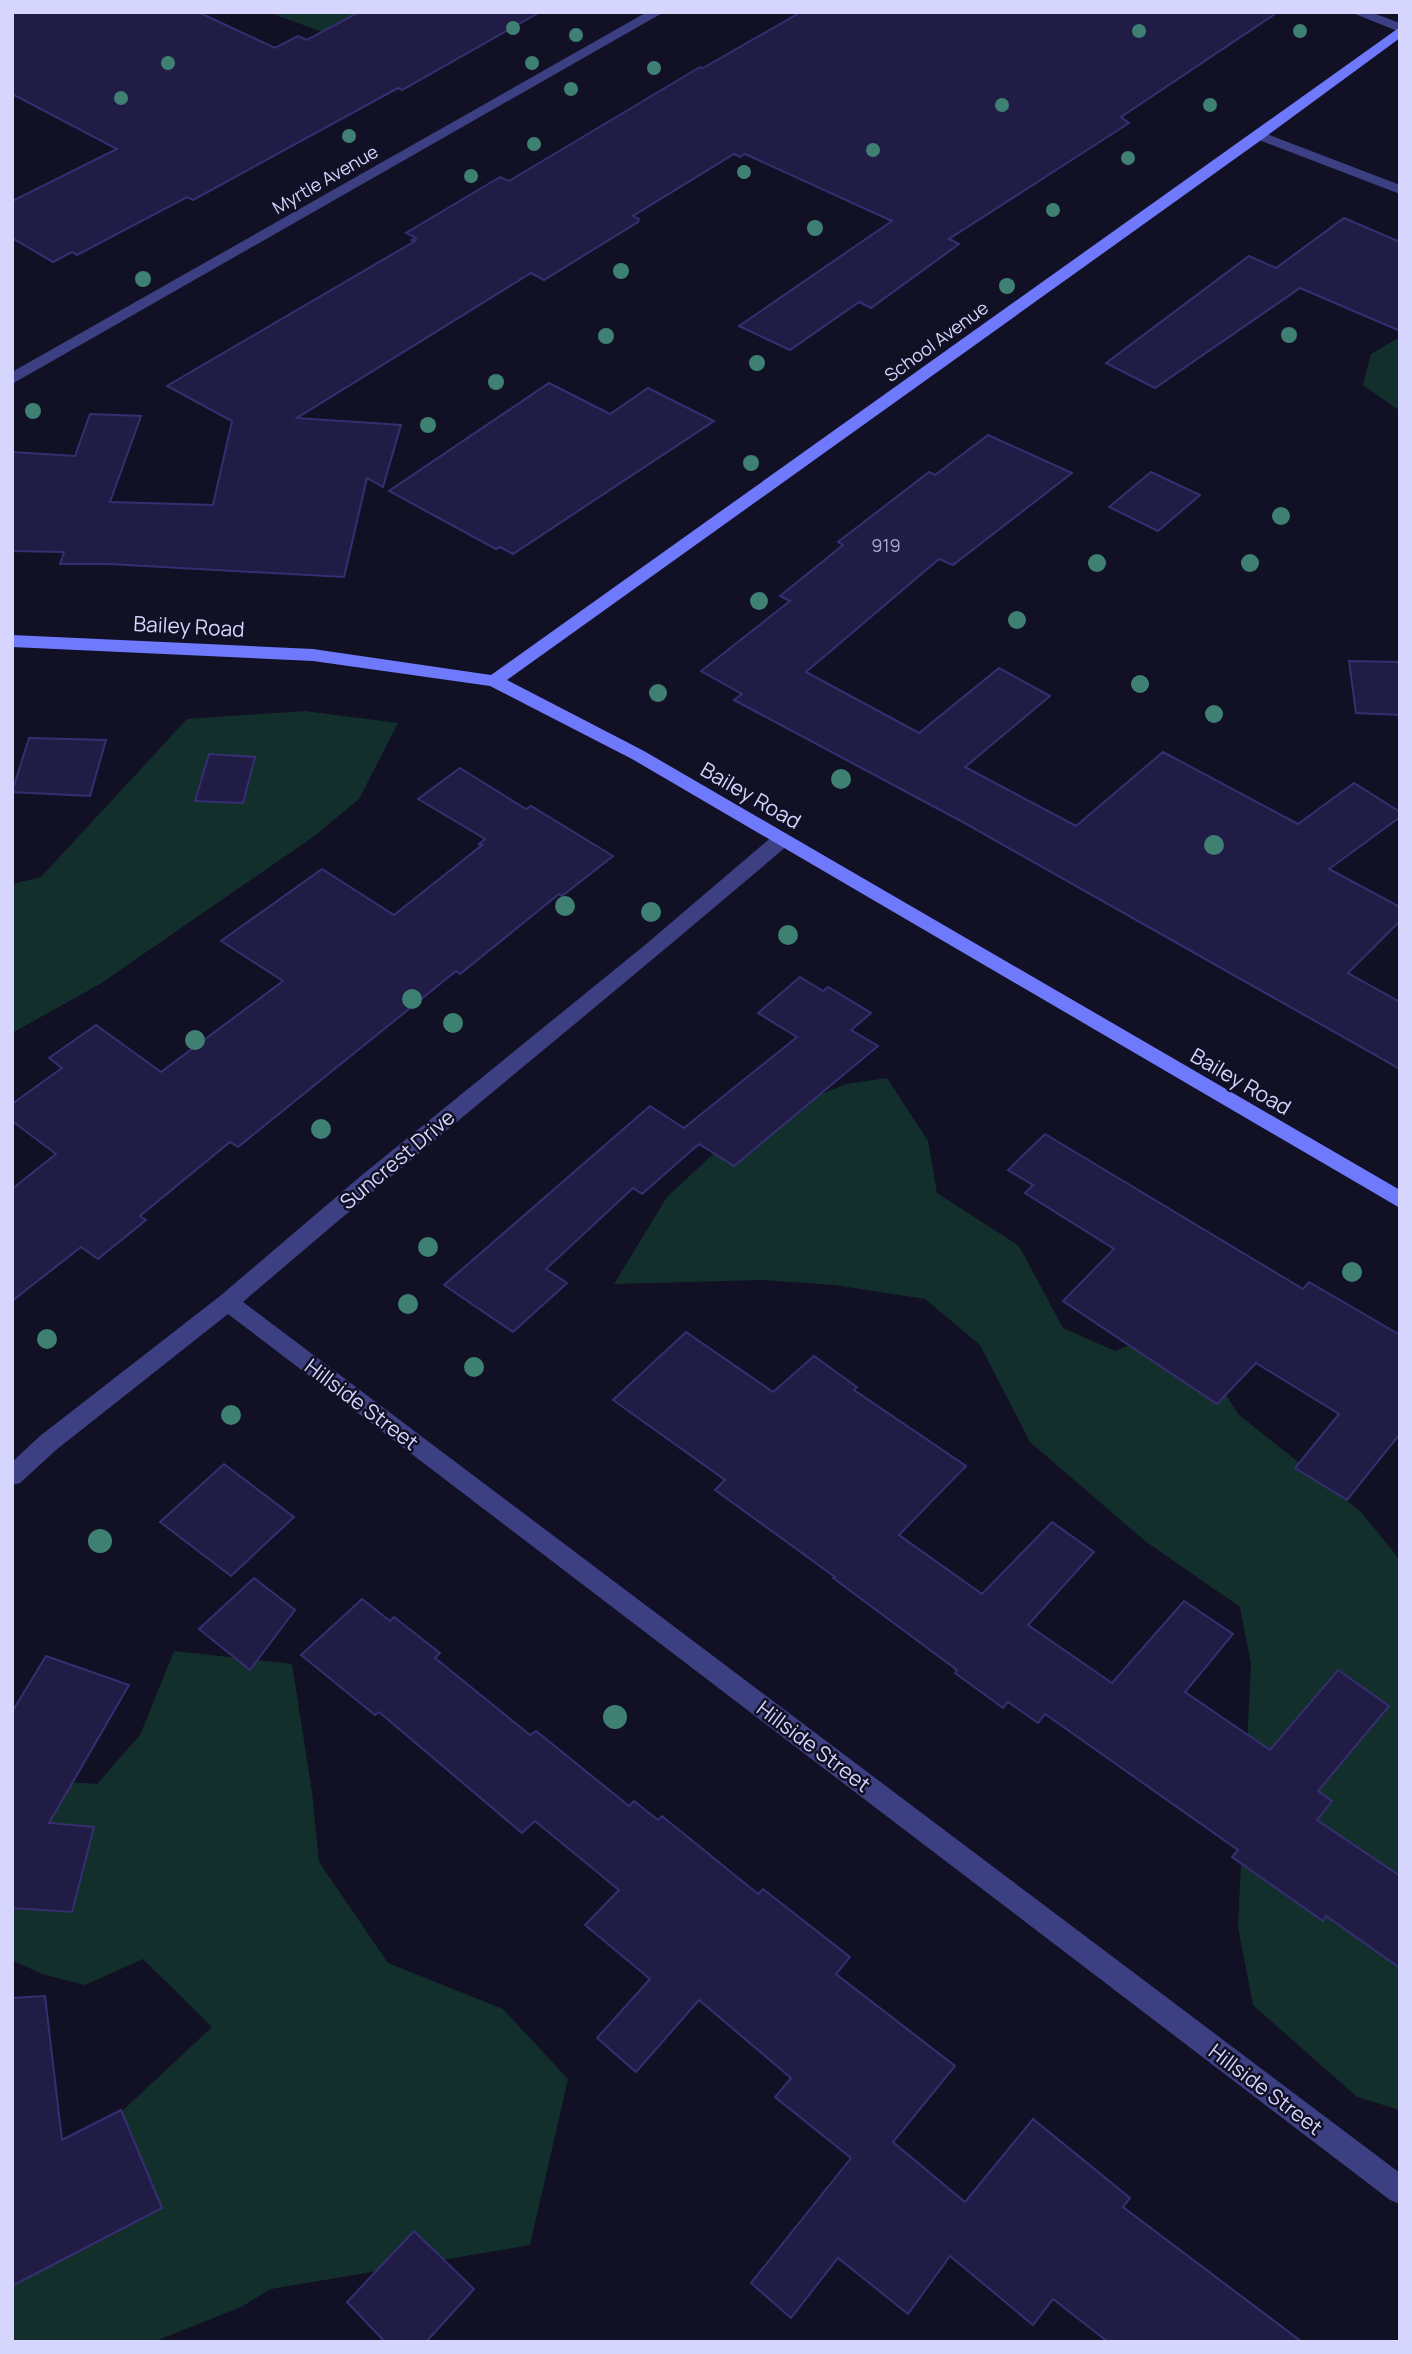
<svg xmlns="http://www.w3.org/2000/svg" width="1412" height="2354" font-family="Manrope,sans-serif">
<style>
.green{fill:#132f2b}
.building{fill:#201c45;stroke:#352f71;stroke-width:2}
.lines{fill:none;stroke-linecap:round;stroke-linejoin:round}
.street{fill:#3c4083;fill-rule:evenodd}
.secondary{fill:#6f79fb;fill-rule:evenodd}
.tree{fill:#3e8072}
.labels{text-anchor:middle;dominant-baseline:central;stroke-width:5;stroke-linejoin:round;paint-order:stroke}
.far-street-label{font-size:18px;fill:#d5d5fe;stroke:#111025}
.number-label{font-size:18px;fill:#a8a7d0}
.street-label{font-size:21px;fill:#d5d5fe;stroke:#111025}
</style>
<rect width="100%" height="100%" fill="#111025"/>
<g class="green">
<path d="M268 12H395L347 41Z"/>
<path d="M1400 337V411L1363 385 1371 354Z"/>
<path d="M305 711 398 723 359 799 313 837 100 984 12 1033V884L41 877 187 719Z"/>
<path d="M887 1078 928 1141 937 1193 1019 1246 1063 1328 1115 1351 1158 1334 1194 1343 1238 1414 1362 1513 1400 1560V2110L1357 2097 1253 2005 1238 1927 1251 1664 1240 1607 1145 1541 1030 1442 980 1345 925 1299 835 1285 761 1280 614 1284 667 1197 743 1126 846 1084Z"/>
<path d="M174 1651 292 1664 312 1792 319 1862 388 1963 503 2009 568 2079 530 2245 271 2289 241 2307 153 2342H12V2214L212 2027 143 1959 85 1985 42 1974 12 1960V1778L97 1784 140 1735Z"/>
</g>
<g class="building">
<path d="M12 12H198L275 48 298 36 307 40 359 12H540L402 90 398 88 193 200 187 197 77 255 72 252 53 262 12 238V201L117 149 12 94Z"/>
<path d="M801 12H1278L1121 117 1129 123 949 239 959 244 871 308 859 302 790 350 739 326 892 221 745 154 740 157 734 154 633 216 639 219 638 222 544 280 531 273 297 418 401 425 383 487 367 478 344 577 109 564H60L64 552 12 551V452L75 456 90 414 141 416 110 502 213 505 232 421 167 386 415 241 412 240 416 238 406 233 500 177 509 181 700 67 703 68Z"/>
<path d="M1344 218 1400 242V331L1300 288 1155 388 1106 363 1249 256 1276 268Z"/>
<path d="M549 383 610 414 648 388 714 421 513 554 500 547 496 549 389 491Z"/>
<path d="M988 435 1072 473 953 565 939 559 806 672 919 733 999 668 1050 696 965 767 1076 826 1163 752 1298 824 1354 783 1400 812V817L1329 869 1400 907V921L1348 973 1400 1002V1069L959 820 734 700 742 694 701 671 790 601 780 596 843 545 838 542 929 472 935 475Z"/>
<path d="M1151 472 1200 495 1158 531 1109 507Z"/>
<path d="M1349 661 1400 662V715L1356 713Z"/>
<path d="M29 738 106 740 90 796 12 792Z"/>
<path d="M209 754 255 757 243 803 195 801Z"/>
<path d="M460 768 526 809 531 806 613 856 562 896 559 894 460 974 456 971 238 1147 230 1142 140 1216 146 1220 98 1259 81 1247 12 1301V1189L56 1154 12 1121V1104L62 1068 49 1058 96 1025 161 1072 283 981 221 941 322 869 394 915 482 845 479 844 485 839 418 799Z"/>
<path d="M800 977 823 991 828 987 871 1013 851 1030 878 1046 734 1166 699 1144 642 1194 633 1188 546 1269 567 1283 513 1332 444 1285 650 1106 684 1128 797 1037 758 1013Z"/>
<path d="M1045 1134 1303 1289 1309 1282 1400 1335V1434L1347 1500 1295 1468 1339 1414 1256 1363 1217 1404 1063 1301 1114 1249 1025 1193 1033 1185 1008 1170Z"/>
<path d="M686 1332 773 1392 814 1356 857 1387 854 1390 966 1466 899 1535 982 1594 1052 1522 1094 1552 1028 1625 1112 1683 1184 1601 1233 1634 1185 1692 1270 1750 1338 1670 1389 1706 1318 1791 1332 1801 1317 1820 1400 1876V1968L1326 1916 1323 1921 1232 1857 1238 1850 1045 1714 1038 1723 1008 1702 1003 1708 955 1673 957 1670 833 1578 835 1577 715 1490 725 1480 613 1400Z"/>
<path d="M224 1464 294 1517 231 1576 160 1522Z"/>
<path d="M254 1578 295 1610 250 1670 199 1629Z"/>
<path d="M362 1599 390 1621 394 1617 440 1653 435 1658 530 1735 536 1731 629 1806 634 1801 658 1820 662 1816 758 1894 763 1889 850 1957 836 1974 955 2066 893 2142 965 2202 1033 2119 1130 2198 1123 2207 1302 2342H1108L1053 2299 1033 2325 950 2256 908 2314 838 2258 791 2318 751 2283 851 2158 775 2097 791 2078 699 2000 636 2072 597 2038 650 1979 585 1925 619 1890 535 1821 522 1833 379 1712 375 1715 301 1655Z"/>
<path d="M46 1656 129 1685 49 1823 94 1827 72 1912 12 1908V1712Z"/>
<path d="M45 1996 62 2140 121 2110 162 2208 12 2286V1998Z"/>
<path d="M414 2231 474 2289 426 2342H385L347 2302Z"/>
</g>
<g class="lines">
<g class="street">
<path d="M647 12H664L12 384V372Z"/>
<path d="M1350 12H1370L1400 23V32Z"/>
<path d="M1259 131 1400 185V194L1254 138 1252 135Z"/>
<path d="M781 834 788 835 790 840 788 845C608 999 423 1147 243 1302L1400 2173V2204L1390 2200 228 1314 56 1450 20 1483 12 1485V1462L40 1436 220 1296 362 1175 645 945 774 835Z"/>
</g>
<path class="secondary" d="M1400 27V38L1264 138 507 680 644 751 1400 1190V1208L632 759 490 686 313 661 12 647V635L313 649 491 675Z"/>
</g>
<g class="tree">
<circle cx="513" cy="28" r="7"/>
<circle cx="1139" cy="31" r="7"/>
<circle cx="1300" cy="31" r="7"/>
<circle cx="576" cy="35" r="7"/>
<circle cx="168" cy="63" r="7"/>
<circle cx="532" cy="63" r="7"/>
<circle cx="654" cy="68" r="7"/>
<circle cx="571" cy="89" r="7"/>
<circle cx="121" cy="98" r="7"/>
<circle cx="1002" cy="105" r="7"/>
<circle cx="1210" cy="105" r="7"/>
<circle cx="349" cy="136" r="7"/>
<circle cx="534" cy="144" r="7"/>
<circle cx="873" cy="150" r="7"/>
<circle cx="1128" cy="158" r="7"/>
<circle cx="744" cy="172" r="7"/>
<circle cx="471" cy="176" r="7"/>
<circle cx="1053" cy="210" r="7"/>
<circle cx="815" cy="228" r="8"/>
<circle cx="621" cy="271" r="8"/>
<circle cx="143" cy="279" r="8"/>
<circle cx="1007" cy="286" r="8"/>
<circle cx="1289" cy="335" r="8"/>
<circle cx="606" cy="336" r="8"/>
<circle cx="757" cy="363" r="8"/>
<circle cx="496" cy="382" r="8"/>
<circle cx="33" cy="411" r="8"/>
<circle cx="428" cy="425" r="8"/>
<circle cx="751" cy="463" r="8"/>
<circle cx="1281" cy="516" r="9"/>
<circle cx="1097" cy="563" r="9"/>
<circle cx="1250" cy="563" r="9"/>
<circle cx="759" cy="601" r="9"/>
<circle cx="1017" cy="620" r="9"/>
<circle cx="1140" cy="684" r="9"/>
<circle cx="658" cy="693" r="9"/>
<circle cx="1214" cy="714" r="9"/>
<circle cx="841" cy="779" r="10"/>
<circle cx="1214" cy="845" r="10"/>
<circle cx="565" cy="906" r="10"/>
<circle cx="651" cy="912" r="10"/>
<circle cx="788" cy="935" r="10"/>
<circle cx="412" cy="999" r="10"/>
<circle cx="453" cy="1023" r="10"/>
<circle cx="195" cy="1040" r="10"/>
<circle cx="321" cy="1129" r="10"/>
<circle cx="428" cy="1247" r="10"/>
<circle cx="1352" cy="1272" r="10"/>
<circle cx="408" cy="1304" r="10"/>
<circle cx="47" cy="1339" r="10"/>
<circle cx="474" cy="1367" r="10"/>
<circle cx="231" cy="1415" r="10"/>
<circle cx="100" cy="1541" r="12"/>
<circle cx="615" cy="1717" r="12"/>
</g>
<g class="labels">
<g class="far-street-label">
<text transform="translate(325 179) rotate(-30)">Myrtle Avenue</text>
<text transform="translate(936 341) rotate(-36)">School Avenue</text>
</g>
<g class="number-label">
<text x="886" y="545">919</text>
</g>
<g class="street-label">
<text transform="translate(189 626) rotate(3)">Bailey Road</text>
<text transform="translate(751 795) rotate(30)">Bailey Road</text>
<text transform="translate(1241 1081) rotate(30)">Bailey Road</text>
<text transform="translate(397 1159) rotate(-40)">Suncrest Drive</text>
<text transform="translate(362 1404) rotate(37)">Hillside Street</text>
<text transform="translate(814 1746) rotate(37)">Hillside Street</text>
<text transform="translate(1266 2089) rotate(37)">Hillside Street</text>
</g>
</g>
<rect width="1412" height="2354" fill="none" stroke="#d5d5fe" stroke-width="28"/>
</svg>
